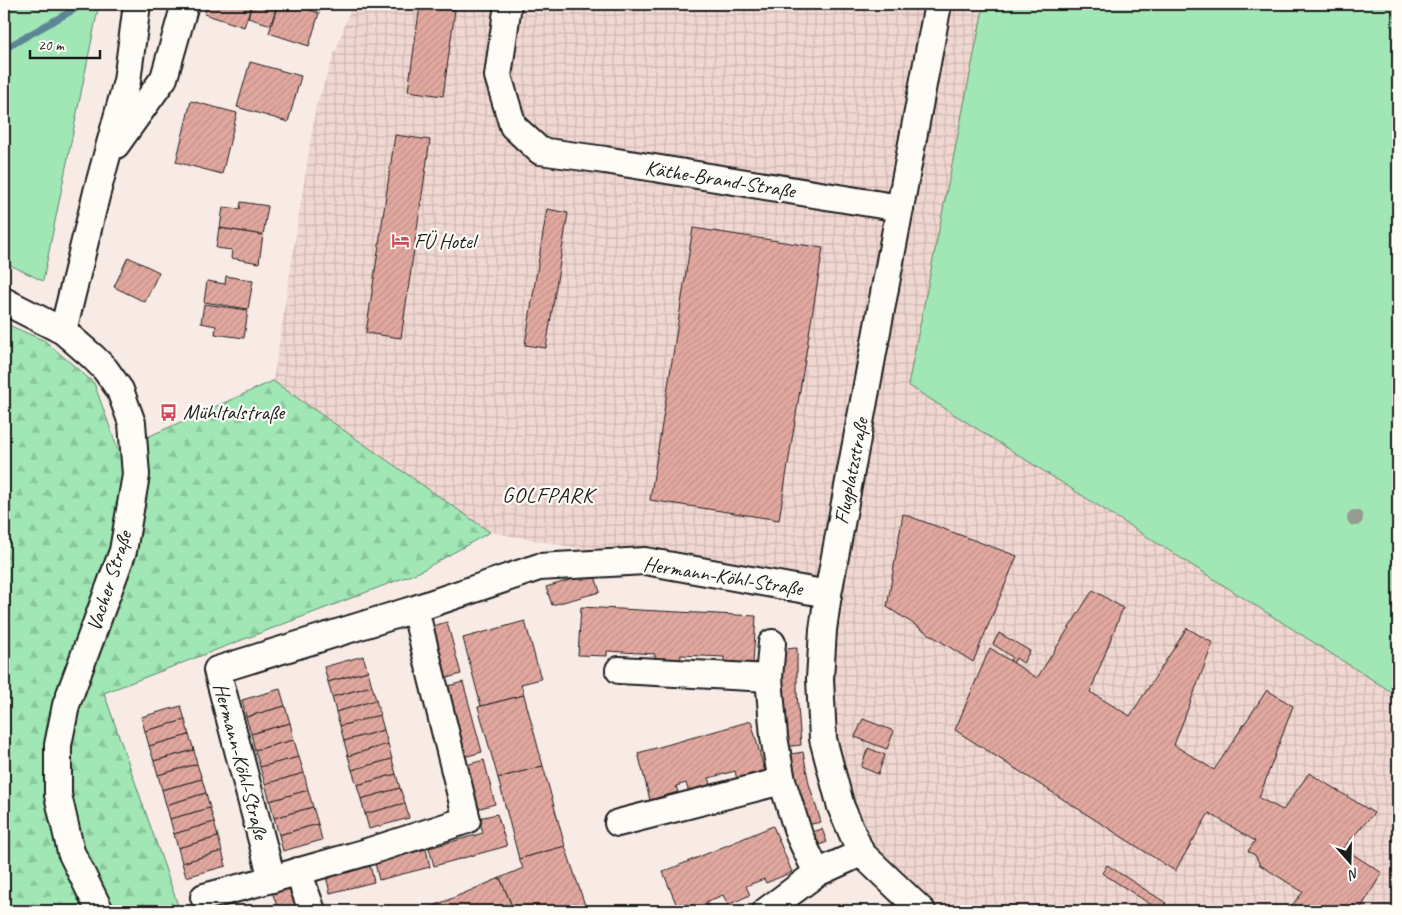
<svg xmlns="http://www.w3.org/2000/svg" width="1402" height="915" font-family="Caveat,sans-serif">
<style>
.industrial{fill:url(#industrial-grid)}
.grass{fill:#a0e7b5;stroke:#5e8268}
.forest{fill:url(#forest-firs);stroke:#5e8268}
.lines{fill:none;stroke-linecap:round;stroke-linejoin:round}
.stream{stroke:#5b8695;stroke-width:7}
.building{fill:url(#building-hatch);stroke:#1c1c1c}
.minor-casing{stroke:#1c1c1c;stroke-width:30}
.minor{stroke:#fdfcf7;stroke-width:26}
.tree{fill:#959b90}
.labels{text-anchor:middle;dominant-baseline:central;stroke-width:4.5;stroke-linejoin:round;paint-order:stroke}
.street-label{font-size:21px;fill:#1c1c1c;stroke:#fdfcf7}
.poi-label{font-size:21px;fill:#1c1c1c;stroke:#fdfcf7;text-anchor:start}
.neighbourhood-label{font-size:22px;letter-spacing:1px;fill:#1c1c1c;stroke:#fdfcf7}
</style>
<defs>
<pattern id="industrial-grid" width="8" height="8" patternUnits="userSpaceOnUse" patternTransform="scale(1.25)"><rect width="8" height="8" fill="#f1d7d1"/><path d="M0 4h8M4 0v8" fill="none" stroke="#ceb8b3"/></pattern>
<pattern id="forest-firs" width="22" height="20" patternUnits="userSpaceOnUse" patternTransform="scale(1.25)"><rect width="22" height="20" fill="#a0e7b5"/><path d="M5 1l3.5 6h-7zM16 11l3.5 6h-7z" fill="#89c69b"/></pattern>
<pattern id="building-hatch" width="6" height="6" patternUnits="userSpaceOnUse" patternTransform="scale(1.25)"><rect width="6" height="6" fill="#e2a8a0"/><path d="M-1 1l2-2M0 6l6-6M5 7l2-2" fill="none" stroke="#c19089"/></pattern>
</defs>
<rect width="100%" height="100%" fill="#f8ebe6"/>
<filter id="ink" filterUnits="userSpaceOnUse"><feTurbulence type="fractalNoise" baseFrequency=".02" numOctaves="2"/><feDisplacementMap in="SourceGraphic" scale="10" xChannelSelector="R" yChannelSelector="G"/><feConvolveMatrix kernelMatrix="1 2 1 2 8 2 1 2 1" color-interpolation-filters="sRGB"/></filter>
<g filter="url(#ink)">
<path class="industrial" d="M352 4H984L908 385 1398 696V911H922L861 853 823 739 827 594 490 532 273 381 316 106Z"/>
<g class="grass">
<path d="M4 4H99L43 281 4 262Z"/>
<path d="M984 4H1398V696L908 385Z"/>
</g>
<path class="forest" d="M4 323 45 341 94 383 118 450 273 381 490 532 419 572 104 693 180 911H4Z"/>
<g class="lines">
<path class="stream" d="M4 49 82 5"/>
</g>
<g class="building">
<path d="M208 4H252L244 27 204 14Z"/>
<path d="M252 4H277L271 25 248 18Z"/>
<path d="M278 4H291L319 13 309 46 269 33Z"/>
<path d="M420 5 455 10 443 96 408 91Z"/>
<path d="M250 62 301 76 288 122 237 107Z"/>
<path d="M191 101 237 113 222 174 176 162Z"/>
<path d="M395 135 430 140 401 338 366 333Z"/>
<path d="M241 202 268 206 263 235 220 228 223 207 240 209Z"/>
<path d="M547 209 568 213 546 348 525 345Z"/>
<path d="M219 228 263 235 259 263 231 258 232 250 216 248Z"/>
<path d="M693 228 823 248 779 520 650 500Z"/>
<path d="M128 257 159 272 145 302 114 287Z"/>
<path d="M226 276 253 281 248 309 204 302 207 281 225 284Z"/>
<path d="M204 304 248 310 244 338 215 334 216 326 201 323Z"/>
<path d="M903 514 1017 556 973 662 887 607Z"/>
<path d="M594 573 600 592 552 605 546 587Z"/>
<path d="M1093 590 1123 608 1090 692 1130 716 1187 628 1213 643 1174 745 1214 770 1267 690 1293 706 1259 798 1283 810 1309 773 1374 813 1343 848 1382 873 1359 911H1287L1303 892 1260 865 1255 855 1248 851 1255 841 1209 813 1175 871 955 730 990 648 1037 678Z"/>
<path d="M581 607 756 616 753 664 724 663V657L681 655 680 665 654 664 655 654 607 651V656L578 655Z"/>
<path d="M525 621 541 679 521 684 524 695 481 706 463 638Z"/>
<path d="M447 622 461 674 443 679 429 627Z"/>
<path d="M999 633 1030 651 1023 663 1016 658 1013 663 1010 660 1012 657 993 644Z"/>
<path d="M797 648V693L801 745 783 747 779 649Z"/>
<path d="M363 656 368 671 328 682 324 667Z"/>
<path d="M368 671 372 686 332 697 328 682Z"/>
<path d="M463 682 482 752 464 757 444 687Z"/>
<path d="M372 686 376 700 336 712 332 697Z"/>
<path d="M280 689 285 706 246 717 242 700Z"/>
<path d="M524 695 543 766 498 778 478 707Z"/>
<path d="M376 700 380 715 340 726 336 712Z"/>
<path d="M181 706 185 720 145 731 141 717Z"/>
<path d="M285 706 290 723 251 734 246 717Z"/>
<path d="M380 715 384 730 344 741 340 726Z"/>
<path d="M863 719 894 731 887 749 855 737Z"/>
<path d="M185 720 189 735 149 746 145 731Z"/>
<path d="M751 721 765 772 737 780 735 771 709 778 712 787 689 793 686 783 676 786 678 792 650 800 638 753Z"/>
<path d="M290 723 294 740 255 750 251 734Z"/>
<path d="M384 730 388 744 348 756 344 741Z"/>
<path d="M189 735 194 750 154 761 149 746Z"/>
<path d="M294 740 299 757 260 767 255 750Z"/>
<path d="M388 744 392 759 352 770 348 756Z"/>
<path d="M868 748 885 755 878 774 861 767Z"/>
<path d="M194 750 197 764 158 775 154 761Z"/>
<path d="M803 752 809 784 821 822 803 826 786 755Z"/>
<path d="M299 757 304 773 265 784 260 767Z"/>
<path d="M392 759 396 774 357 785 352 770Z"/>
<path d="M484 760 495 804 477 809 466 765Z"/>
<path d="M197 764 202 779 162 790 158 775Z"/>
<path d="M543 766 565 846 519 859 498 778Z"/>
<path d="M304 773 308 790 270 801 265 784Z"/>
<path d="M396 774 400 788 361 799 357 785Z"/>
<path d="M202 779 206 793 166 805 162 790Z"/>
<path d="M400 788 405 803 365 814 361 799Z"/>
<path d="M308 790 313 807 274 818 270 801Z"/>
<path d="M206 793 210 808 170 819 166 805Z"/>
<path d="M405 803 409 818 369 829 365 814Z"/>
<path d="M313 807 318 824 279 835 274 818Z"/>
<path d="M210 808 214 822 174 834 170 819Z"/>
<path d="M497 814 507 846 434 866 429 848 483 833 479 818Z"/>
<path d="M214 822 218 837 178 848 174 834Z"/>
<path d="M318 824 322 840 283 851 279 835Z"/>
<path d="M773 826 792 872 766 883 764 879 746 886 750 895 728 905 723 895 706 902 709 908 702 911H679L663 872Z"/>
<path d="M822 829 827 842 817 846 812 832Z"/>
<path d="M218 837 222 851 182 863 178 848Z"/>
<path d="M565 846 587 911H514L500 878 523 868 519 859Z"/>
<path d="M426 849 430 867 379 880 375 863Z"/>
<path d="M222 851 226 866 186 877 182 863Z"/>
<path d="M370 865 374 882 330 893 326 876Z"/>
<path d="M1107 865 1166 903 1161 911 1102 873Z"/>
<path d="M500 878 514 911H438L436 905Z"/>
<path d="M290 886 298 911H279L272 892Z"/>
<path d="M436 905 438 911H421Z"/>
</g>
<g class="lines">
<defs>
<g id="minor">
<path d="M508 4 498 76 513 126 540 151 605 160 900 208"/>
<path d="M116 145 164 78 185 4"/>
<path d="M4 301 63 331 93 357 105 369 120 390 132 423 136 475 123 551 66 705 58 745V795L71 852 100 911"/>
<path d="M63 331 97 192 127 81 137 4"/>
<path d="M415 609 217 670 272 879 367 852 467 820 415 609 539 567 645 561 828 594"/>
<path d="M772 643 769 678 774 737 782 781 799 835 817 873"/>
<path d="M619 670 769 678"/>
<path d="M618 823 782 781"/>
<path d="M298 871 312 911"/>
<path d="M204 897 272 879"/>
<path d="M766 911 817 873 861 853"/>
<path d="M922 911 861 853 841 807 823 739 820 679 823 630 828 594 938 4"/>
</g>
</defs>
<use href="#minor" class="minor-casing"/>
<use href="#minor" class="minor"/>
</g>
<circle class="tree" cx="1355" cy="518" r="8"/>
</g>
<defs>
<symbol id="hotel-bare" viewBox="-9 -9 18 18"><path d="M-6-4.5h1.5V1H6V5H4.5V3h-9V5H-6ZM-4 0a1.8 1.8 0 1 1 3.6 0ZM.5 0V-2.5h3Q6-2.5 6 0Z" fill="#d1495b" stroke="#fdfcf7" stroke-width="2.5" paint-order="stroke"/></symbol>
<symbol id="bus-bare" viewBox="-9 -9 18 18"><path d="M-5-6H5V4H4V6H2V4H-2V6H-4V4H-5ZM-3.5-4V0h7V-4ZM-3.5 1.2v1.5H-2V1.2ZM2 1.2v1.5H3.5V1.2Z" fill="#d1495b" stroke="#fdfcf7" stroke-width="2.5" paint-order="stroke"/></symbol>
</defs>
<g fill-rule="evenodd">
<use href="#hotel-bare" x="388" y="228" width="25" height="25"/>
<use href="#bus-bare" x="156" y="400" width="25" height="25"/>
</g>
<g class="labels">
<g class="street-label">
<text transform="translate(720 179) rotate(9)">Käthe-Brand-Straße</text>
<text transform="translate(851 471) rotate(-79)">Flugplatzstraße</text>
<text transform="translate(723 576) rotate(9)">Hermann-Köhl-Straße</text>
<text transform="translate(109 581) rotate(-72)">Vacher Straße</text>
<text transform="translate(241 761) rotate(75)">Hermann-Köhl-Straße</text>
</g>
<g class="poi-label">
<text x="414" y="241">FÜ Hotel</text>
<text x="183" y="412">Mühltalstraße</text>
</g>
<g class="neighbourhood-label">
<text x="548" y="495">GOLFPARK</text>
</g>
</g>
<rect width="1402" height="915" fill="none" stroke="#fdfcf7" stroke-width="20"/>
<rect x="10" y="10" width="1382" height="895" fill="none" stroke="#1c1c1c" stroke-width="2" filter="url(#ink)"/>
<g transform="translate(1350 862) rotate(160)" stroke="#fdfcf7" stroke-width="4" paint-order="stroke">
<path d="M0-4L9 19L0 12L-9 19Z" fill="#1c1c1c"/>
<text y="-8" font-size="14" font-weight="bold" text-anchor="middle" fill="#1c1c1c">N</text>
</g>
<path d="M30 50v8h70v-8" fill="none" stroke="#1c1c1c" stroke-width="2.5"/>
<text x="38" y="50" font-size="15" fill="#1c1c1c" stroke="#fdfcf7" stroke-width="4" paint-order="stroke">20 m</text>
</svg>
